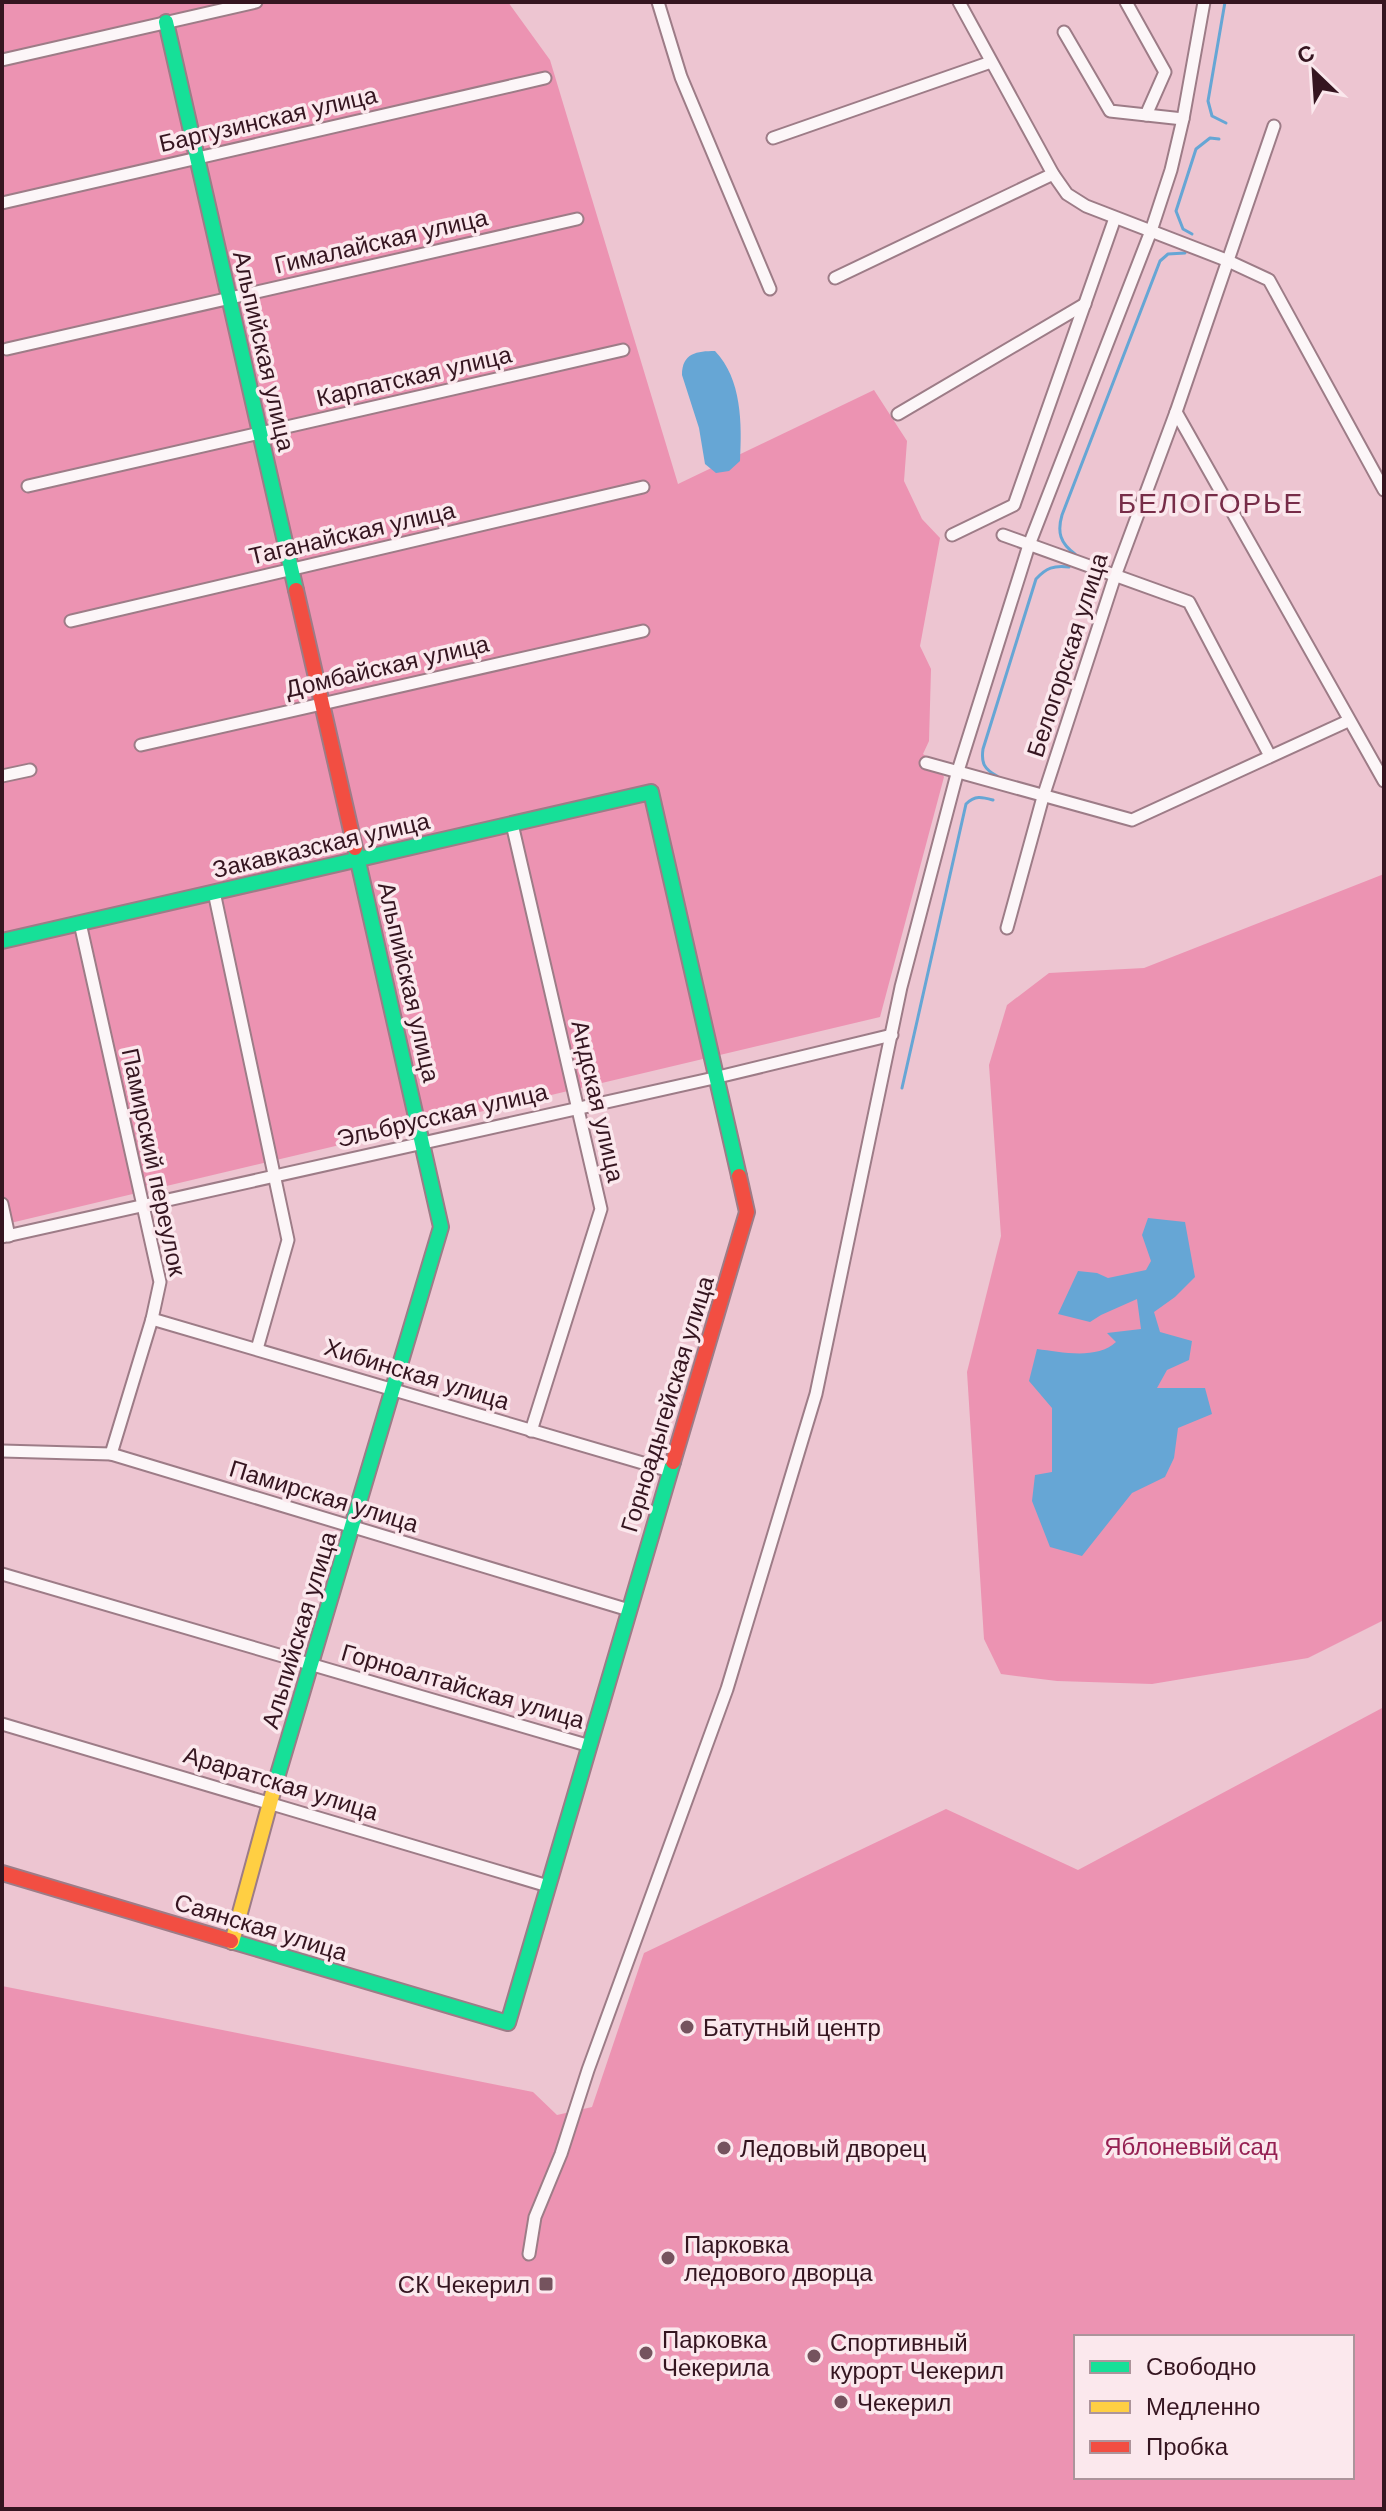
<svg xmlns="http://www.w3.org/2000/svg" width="1386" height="2511" font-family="Arial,sans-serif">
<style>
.green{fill:#ec93b2;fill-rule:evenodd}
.water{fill:#66a6d5}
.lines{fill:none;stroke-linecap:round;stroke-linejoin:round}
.stream{stroke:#66a6d5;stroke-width:3}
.street-casing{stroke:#9d7c87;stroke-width:15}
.fast-casing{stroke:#9d7c87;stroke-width:18}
.slow-casing{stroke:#9d7c87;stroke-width:18}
.jam-casing{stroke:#9d7c87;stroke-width:18}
.street{stroke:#fcf6f8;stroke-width:11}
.fast{stroke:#16e098;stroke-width:14}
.slow{stroke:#ffcf43;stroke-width:14}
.jam{stroke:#f24e42;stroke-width:14}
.poi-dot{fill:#75535e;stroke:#fbe8ed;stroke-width:3}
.labels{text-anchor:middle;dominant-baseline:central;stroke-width:7;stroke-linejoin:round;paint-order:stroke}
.street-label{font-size:24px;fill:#351520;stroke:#fbe8ed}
.poi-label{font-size:24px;fill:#351520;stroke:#fbe8ed;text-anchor:start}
.park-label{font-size:24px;fill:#952052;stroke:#fbe8ed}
.quarter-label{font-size:28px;letter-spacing:2px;fill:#772c48;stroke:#fbe8ed}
</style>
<rect width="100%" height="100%" fill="#edc5d1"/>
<g class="green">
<path d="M2 2H508L550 60 678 484 874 390 907 441 904 481 922 519 940 538 920 646 931 669 929 741 923 754 938 765 944 777 880 1017 2 1225Z"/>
<path d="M1384 874V1620L1308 1658 1152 1684 1057 1681 1001 1674 984 1639 967 1372 1001 1236 989 1065 1007 1005 1049 973 1144 968Z"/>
<path d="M1384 1707V2509H2V1986L533 2092 557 2115 592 2107 644 1953 946 1809 1078 1870ZM1076 2337H1352V2477H1076Z"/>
</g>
<g class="water">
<path d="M715 351C742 379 742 424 740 461L729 471 716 473 705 464 699 428 682 375C682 353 697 351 715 351Z"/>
<path d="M1148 1218 1185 1222 1195 1277 1175 1297 1154 1312 1160 1332 1192 1341 1189 1360 1167 1370 1157 1388H1205L1212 1414 1178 1428 1174 1458 1165 1477 1132 1493 1082 1556 1050 1547 1032 1501 1035 1475 1052 1472V1408L1029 1381 1037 1349C1061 1352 1097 1360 1116 1342L1107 1333 1141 1329 1137 1299 1101 1315 1090 1322 1058 1314 1078 1271 1097 1273 1108 1278 1146 1270 1151 1261 1142 1235Z"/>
</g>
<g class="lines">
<g class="stream">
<path d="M1225 2 1208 101 1212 116 1226 123"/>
<path d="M1192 234 1183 229 1176 211 1196 149 1210 138 1219 139"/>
<path d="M1075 554C1060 543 1057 532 1062 515L1160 261 1168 254 1185 253"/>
<path d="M997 776C984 769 981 763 983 749L1036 579C1046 568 1054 565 1069 567"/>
<path d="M902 1088 966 804C975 795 982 797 993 800"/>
</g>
<defs>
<g id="street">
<path d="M658 2 681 77 770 289"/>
<path d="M959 2 1053 174 1067 194 1086 206 1226 260 1269 280 1384 490"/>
<path d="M1126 2 1165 72 1146 115"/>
<path d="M1064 32 1110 111 1183 119"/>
<path d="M2 60 256 2"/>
<path d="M773 138 991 62"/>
<path d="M2 203 545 78"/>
<path d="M835 278 1053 174"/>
<path d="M7 349 577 219"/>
<path d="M1176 412 1384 781"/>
<path d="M898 414 1085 304"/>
<path d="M28 486 623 350"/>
<path d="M952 535 1014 505 1115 218"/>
<path d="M1003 535 1189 602 1270 756"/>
<path d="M71 621 643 487"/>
<path d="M141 745 643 631"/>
<path d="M926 763 1132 820 1348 721"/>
<path d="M2 776 30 770"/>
<path d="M512 824 601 1209 531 1431"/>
<path d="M214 892 288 1240 257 1349"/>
<path d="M80 923 160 1282 152 1319 111 1454"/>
<path d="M1007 928 1043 797 1115 576 1176 412 1274 126"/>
<path d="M2 1204 9 1236"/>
<path d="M2 1237 714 1078 892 1035"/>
<path d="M152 1319 670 1471"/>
<path d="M2 1451 111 1454 629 1610"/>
<path d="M2 1574 590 1746"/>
<path d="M2 1724 548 1886"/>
<path d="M529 2254 535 2217 561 2154 588 2070 727 1689 816 1394 901 987 957 774 1029 545 1151 231 1171 170 1183 119 1204 2"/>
</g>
<g id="fast">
<path d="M166 22 296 590"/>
<path d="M2 941 651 792 739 1176"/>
<path d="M276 1781 441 1227 355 848"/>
<path d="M231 1941 508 2023 673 1462"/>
</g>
<path id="slow" d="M232 1942 276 1781"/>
<g id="jam">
<path d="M296 590 355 848"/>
<path d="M673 1462 747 1212 739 1176"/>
<path d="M2 1873 231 1941"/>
</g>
</defs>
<use href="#street" class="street-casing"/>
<use href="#fast" class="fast-casing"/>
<use href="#slow" class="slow-casing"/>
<use href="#jam" class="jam-casing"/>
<use href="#street" class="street"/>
<use href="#fast" class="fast"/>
<use href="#slow" class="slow"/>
<use href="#jam" class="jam"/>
</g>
<g class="poi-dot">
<circle cx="687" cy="2027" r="8"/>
<circle cx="724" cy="2148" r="8"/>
<circle cx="668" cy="2258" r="8"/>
<rect x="538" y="2276" width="16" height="16" rx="4"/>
<circle cx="646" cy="2353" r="8"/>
<circle cx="814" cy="2356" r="8"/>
<circle cx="841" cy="2402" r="8"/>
</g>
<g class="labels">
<g class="street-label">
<text transform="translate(268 119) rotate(-13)">Баргузинская улица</text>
<text transform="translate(381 241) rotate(-13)">Гималайская улица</text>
<text transform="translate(264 351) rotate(77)">Альпийская улица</text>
<text transform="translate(414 376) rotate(-13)">Карпатская улица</text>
<text transform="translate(352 533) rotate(-13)">Таганайская улица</text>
<text transform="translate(1067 655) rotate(-72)">Белогорская улица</text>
<text transform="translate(387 666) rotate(-13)">Домбайская улица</text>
<text transform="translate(321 845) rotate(-13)">Закавказская улица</text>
<text transform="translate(409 982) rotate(77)">Альпийская улица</text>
<text transform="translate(598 1101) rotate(77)">Андская улица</text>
<text transform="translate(442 1115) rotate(-13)">Эльбрусская улица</text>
<text transform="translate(154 1162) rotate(78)">Памирский переулок</text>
<text transform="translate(417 1374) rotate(17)">Хибинская улица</text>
<text transform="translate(667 1404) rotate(-73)">Горноадыгейская улица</text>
<text transform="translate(324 1496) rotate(17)">Памирская улица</text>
<text transform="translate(299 1630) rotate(-73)">Альпийская улица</text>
<text transform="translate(463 1686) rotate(16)">Горноалтайская улица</text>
<text transform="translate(281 1783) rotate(17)">Араратская улица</text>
<text transform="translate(261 1927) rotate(17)">Саянская улица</text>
</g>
<g class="poi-label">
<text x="703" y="2027">Батутный центр</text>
<text x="740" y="2148">Ледовый дворец</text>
<text x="684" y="2244">Парковка<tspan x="684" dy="28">ледового дворца</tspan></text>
<text x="530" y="2284" text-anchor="end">СК Чекерил</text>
<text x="662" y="2339">Парковка<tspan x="662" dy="28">Чекерила</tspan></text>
<text x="830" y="2342">Спортивный<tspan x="830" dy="28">курорт Чекерил</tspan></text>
<text x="857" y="2402">Чекерил</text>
</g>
<g class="park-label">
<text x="1191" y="2146">Яблоневый сад</text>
</g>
<g class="quarter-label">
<text x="1211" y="503">БЕЛОГОРЬЕ</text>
</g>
</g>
<rect width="1386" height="2511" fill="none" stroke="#351520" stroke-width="8"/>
<rect x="1074" y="2335" width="280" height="144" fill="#fbe8ed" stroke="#ac949b" stroke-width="2"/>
<rect x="1090" y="2361" width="40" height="12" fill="#16e098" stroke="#ac949b" stroke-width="2"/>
<text x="1146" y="2375" font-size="24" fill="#351520">Свободно</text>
<rect x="1090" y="2401" width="40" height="12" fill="#ffcf43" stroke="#ac949b" stroke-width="2"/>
<text x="1146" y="2415" font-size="24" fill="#351520">Медленно</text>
<rect x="1090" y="2441" width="40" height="12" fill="#f24e42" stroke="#ac949b" stroke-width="2"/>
<text x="1146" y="2455" font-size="24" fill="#351520">Пробка</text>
<g transform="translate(1314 72) rotate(335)" stroke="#fbe8ed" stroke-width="6" paint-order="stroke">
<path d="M0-6L14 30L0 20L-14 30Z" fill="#351520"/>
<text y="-12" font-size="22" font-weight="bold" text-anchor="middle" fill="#351520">С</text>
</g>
</svg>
